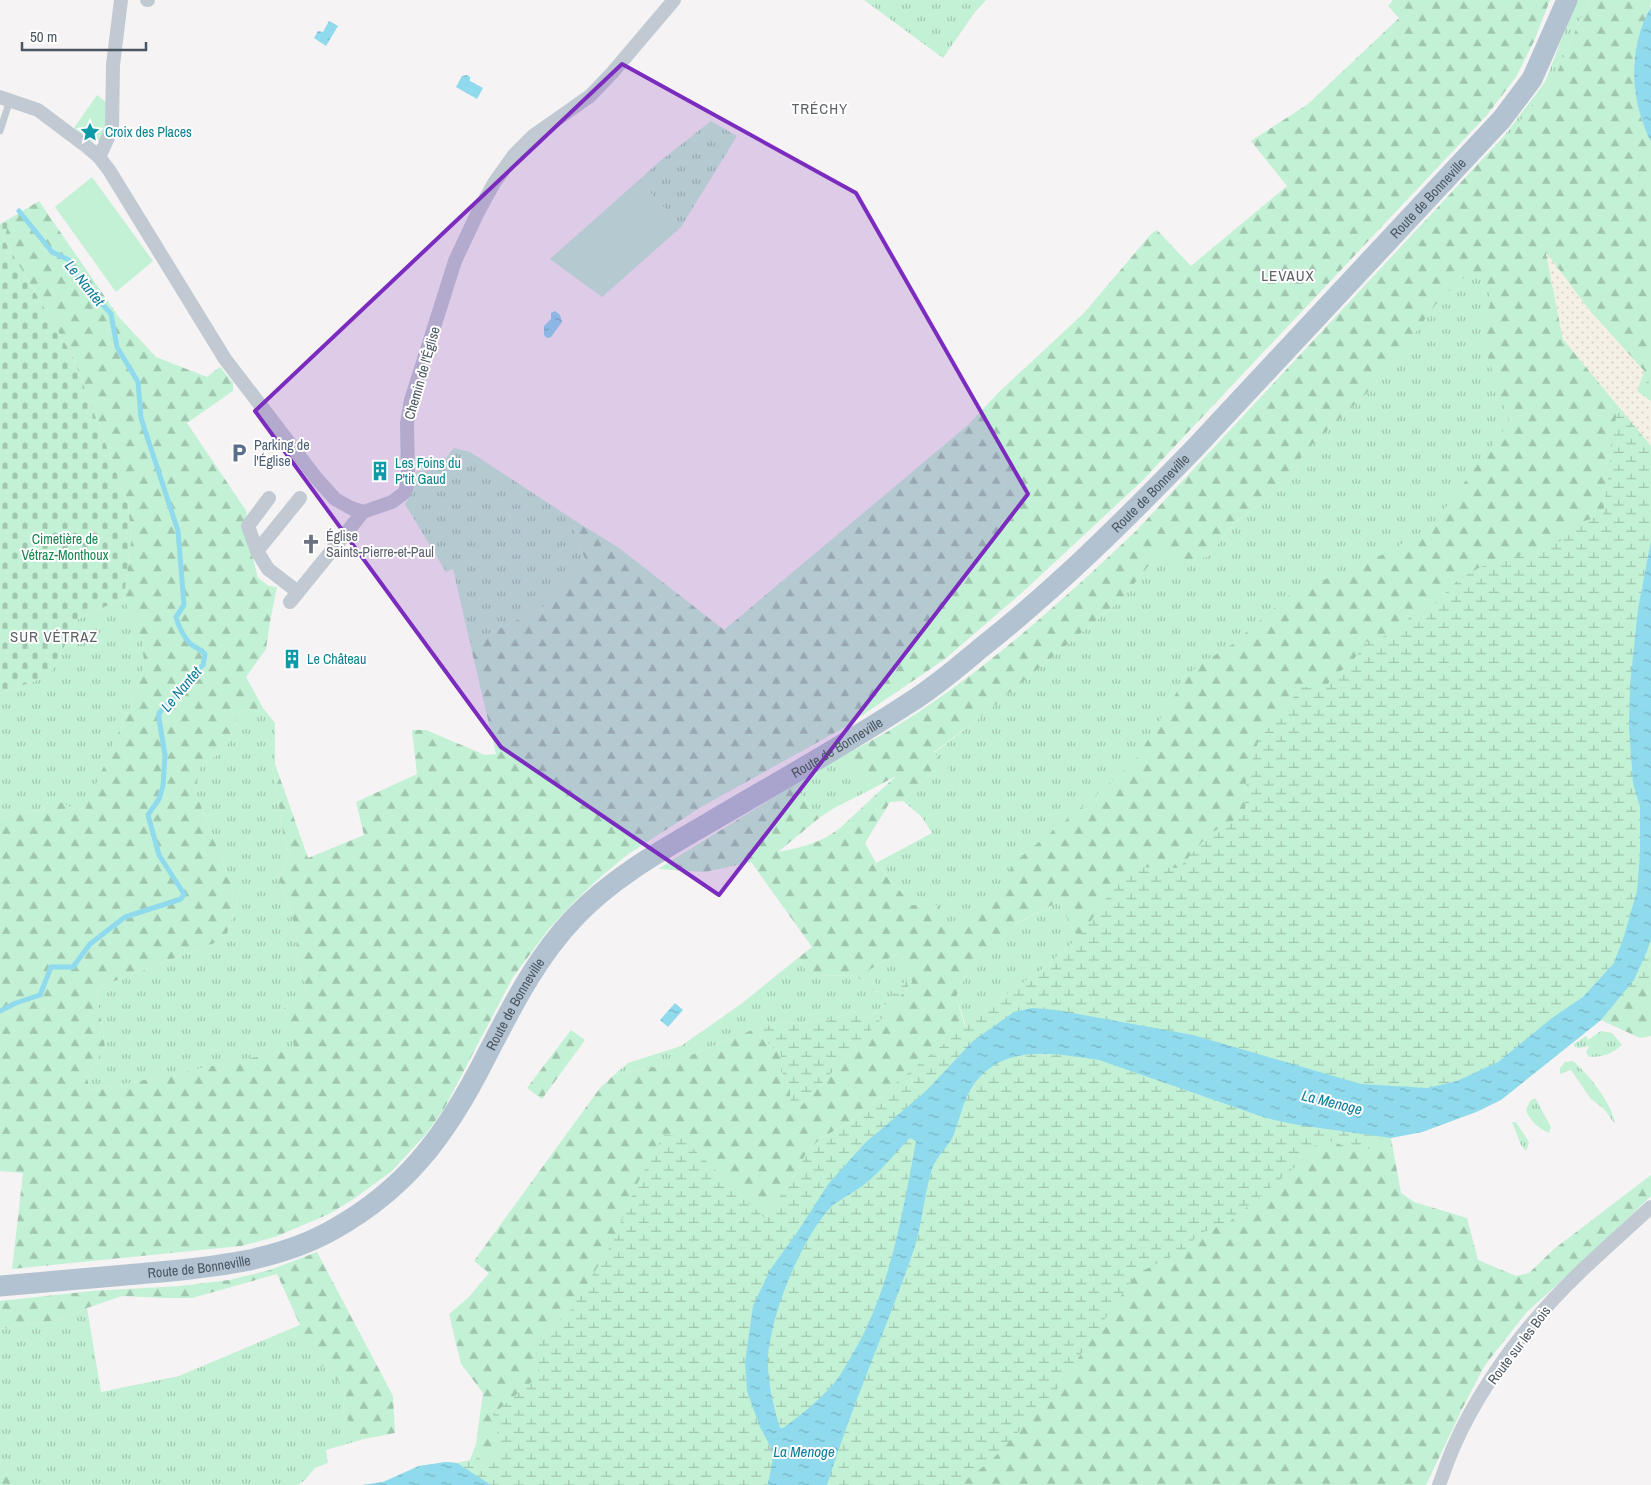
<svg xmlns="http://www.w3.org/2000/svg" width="1651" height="1485" font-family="'Archivo Narrow',sans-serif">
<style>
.grass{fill:url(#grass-tufts)}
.forest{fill:url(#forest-firs);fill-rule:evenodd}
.wetland{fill:url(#wetland-marsh)}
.sand{fill:url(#sand-dots)}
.cemetery{fill:url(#cemetery-stones)}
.garden{fill:#c3f1d5}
.water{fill:url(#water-ripples);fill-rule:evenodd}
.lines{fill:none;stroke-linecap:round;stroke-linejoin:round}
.stream{stroke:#90daee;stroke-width:5}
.lane{stroke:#c1cad2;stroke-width:7}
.street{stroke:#c1cad2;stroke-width:14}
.primary{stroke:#b3c2d1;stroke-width:21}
.marked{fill:#7b2cbf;fill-opacity:0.2;stroke:#7b2cbf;stroke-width:4;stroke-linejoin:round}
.labels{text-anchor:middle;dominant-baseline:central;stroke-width:4;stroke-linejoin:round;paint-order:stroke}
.culture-label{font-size:14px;fill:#0d838f;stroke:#fff;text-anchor:start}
.street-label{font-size:14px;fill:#4a5661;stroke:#fff}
.service-label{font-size:14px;fill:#4e5e75;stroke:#fff;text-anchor:start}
.worship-label{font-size:14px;fill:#5b616d;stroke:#fff;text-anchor:start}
.park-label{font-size:14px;fill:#17864f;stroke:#fff}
.neighbourhood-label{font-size:15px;letter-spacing:1px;fill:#5f6368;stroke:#fff}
.water-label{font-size:15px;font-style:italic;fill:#0c7c9b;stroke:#fff}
</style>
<defs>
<pattern id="grass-tufts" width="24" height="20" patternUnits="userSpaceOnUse" patternTransform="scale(1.25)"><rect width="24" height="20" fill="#c3f1d5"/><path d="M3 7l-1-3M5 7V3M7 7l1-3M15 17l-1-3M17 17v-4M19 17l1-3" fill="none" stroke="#a0c6b0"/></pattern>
<pattern id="forest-firs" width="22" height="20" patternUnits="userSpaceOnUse" patternTransform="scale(1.25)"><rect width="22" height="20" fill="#c3f1d5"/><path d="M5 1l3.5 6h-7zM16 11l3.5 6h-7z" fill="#a0c6b0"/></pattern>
<pattern id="wetland-marsh" width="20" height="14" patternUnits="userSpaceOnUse" patternTransform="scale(1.25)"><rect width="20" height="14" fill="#c3f1d5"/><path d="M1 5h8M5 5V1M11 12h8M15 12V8" fill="none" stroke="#a0c6b0"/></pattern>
<pattern id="sand-dots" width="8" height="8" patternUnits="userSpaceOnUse" patternTransform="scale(1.25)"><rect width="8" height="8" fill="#f5f0e5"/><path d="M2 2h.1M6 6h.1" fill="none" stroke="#d4d0c7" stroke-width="1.8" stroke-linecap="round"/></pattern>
<pattern id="cemetery-stones" width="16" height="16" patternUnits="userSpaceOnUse" patternTransform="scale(1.25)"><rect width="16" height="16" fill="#c3f1d5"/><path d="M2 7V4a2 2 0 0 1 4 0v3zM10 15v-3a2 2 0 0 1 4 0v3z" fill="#a0c6b0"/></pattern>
<pattern id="water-ripples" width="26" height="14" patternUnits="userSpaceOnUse" patternTransform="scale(1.25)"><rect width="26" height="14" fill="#90daee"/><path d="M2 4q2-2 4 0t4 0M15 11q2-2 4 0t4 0" fill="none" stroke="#78b4c4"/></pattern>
</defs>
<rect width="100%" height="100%" fill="#f5f3f3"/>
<g class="grass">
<path d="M864 0H986L975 12 943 58Z"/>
<path d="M1577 0H1589L1559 68 1547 90 1506 138 1504 136 1545 82Z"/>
<path d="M711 121 737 136 681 227 639 180 659 162Z"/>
<path d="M1486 226 1507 353 1514 460 1014 925 1058 902 1078 938 1041 970 989 1007 966 1026 956 997 968 970 942 924 912 905 876 863 932 833 921 816 903 801 936 769 955 790 962 784 934 753 977 720 1123 598 1160 550 1209 556 1233 524 1287 484 1296 471 1303 453 1366 394 1380 378Z"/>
<path d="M454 448 470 452 577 522 574 530 586 561 542 608 470 643 453 569 446 572 405 504 411 494 417 471C439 472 441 464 454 448Z"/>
<path d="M124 598 142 639 144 666 133 700 85 810H75L59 801H50L38 810 0 818V693L43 678 53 669 78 619Z"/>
<path d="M263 708 275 723V764L273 765 283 834 290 856 279 879 297 932 296 955 308 997 284 1008 296 1049 90 1091 87 1078 105 1046 96 988 225 939 238 901 196 793 199 768 226 748 240 711Z"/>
<path d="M841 757 872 789 834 808 819 818 794 785Z"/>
<path d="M899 952 910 976 870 1019 854 1011 832 1019 797 1024 780 1022 752 1030 669 1064 614 1075 628 1063 681 1046 741 1004 798 958 811 976 855 975 874 991 879 992 869 970Z"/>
<path d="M1601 1031 1612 1033 1622 1045C1612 1054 1603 1057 1589 1057L1586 1052 1589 1046 1579 1048 1574 1047V1044L1586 1036 1588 1040Z"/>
<path d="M1573 1061C1589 1075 1612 1103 1615 1124L1604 1109 1591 1099 1571 1070 1560 1074V1068L1565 1062Z"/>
<path d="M1535 1098 1551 1127 1549 1133C1538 1128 1530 1121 1526 1110L1530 1101Z"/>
<path d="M1512 1122H1516C1520 1130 1526 1135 1529 1143L1526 1151 1521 1145Z"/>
<path d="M87 1308 101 1392 179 1376 288 1330 345 1388 343 1414 364 1439 326 1450 328 1463 315 1468 305 1480 298 1485H12L0 1462V1329L64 1319Z"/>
</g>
<g class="forest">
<path d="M1393 0H1550L1534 41 1516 77 1487 115 1142 481 1026 589 945 659 845 727 701 807 627 855 597 880 573 903 548 930 513 977 444 1109 426 1134 392 1171 352 1200 329 1214 275 1237 241 1246 12 1269 23 1173 0 1171V818L38 810 50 801H59L75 810 85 809 133 700 144 666 142 639 124 598 131 540 128 503 72 355 4 240 9 219 39 201 118 316 156 357 207 377 220 367 233 383V391L187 423 247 512 244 524 258 578 269 586 277 587 270 622 266 649 246 677 263 708 240 711 226 748 199 768 196 793 238 901 225 939 96 988 105 1046 87 1078 90 1091 295 1049 284 1008 308 997 296 955 297 932 279 879 290 856 283 834 273 765 275 764 308 858 364 835 356 802 417 774 412 730H426L485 755 496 754 470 643 542 608 586 561 574 530 577 522 619 548 724 630 968 425 999 392 1084 313 1151 234 1157 230 1191 266 1287 186 1251 141 1308 104 1399 18 1388 6Z"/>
<path d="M1589 0H1651C1651 12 1642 24 1639 36 1629 70 1635 110 1651 142V401L1637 391 1644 371 1590 311 1546 253 1563 339 1651 446 1642 530 1041 970 1078 938 1058 902 1013 925 968 970 956 997 965 1026 993 1027 891 1087 853 1120 820 1139 805 1155 799 1169 765 1218 728 1293 482 1468 476 1444 483 1393 461 1364 449 1314 468 1298 489 1273 474 1261 600 1088 614 1075 669 1064 752 1030 781 1054V1071L790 1086V1098L799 1108 885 1015 912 982 899 952 869 970 880 992 874 991 855 975 810 976 798 958 812 947 751 862 705 872 658 869 794 785 819 818 778 852C800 848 820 843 839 829L896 776 872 789 841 757C861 746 883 735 903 722 987 669 1063 600 1135 532L1504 136 1506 137 1547 90 1559 68ZM1469 275 1479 277 1486 284 1491 300 1481 335 1509 423 1431 527 1384 554 1289 595 1233 644 1197 666 1178 690 1137 758 1100 792 1015 862 994 898 953 930 942 924 939 905H912L876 863 865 843 890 802 903 801 936 769 955 790 962 784 934 752 977 720 1123 598 1160 551 1178 565 1209 556 1233 524 1287 484 1296 471 1303 453 1366 394 1396 360 1435 305 1460 280Z"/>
<path d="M1651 939V1036L1640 1038 1601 1020 1634 980Z"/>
<path d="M571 1030 585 1040 542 1099 527 1088Z"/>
<path d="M1298 1125 1391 1138 1401 1193 1414 1202 1467 1218 1478 1260 1516 1276 1529 1273 1554 1249 1651 1175V1196L1599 1246 1526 1313 1485 1365 1462 1409 1426 1485H827Z"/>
<path d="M317 1252 393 1396 395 1433 364 1439 343 1414 345 1388 288 1330 300 1325 277 1274 192 1298H167L122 1296 87 1308 64 1319 0 1329V1301L92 1291 180 1286 229 1280 270 1270Z"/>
<path d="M0 1462 12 1485H0Z"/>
</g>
<g class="wetland">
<path d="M1651 377V990L1639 986 1601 1020 1501 1100 1476 1112 1422 1132 1377 1140 1371 1149 1347 1147 1328 1140 1312 1147 1301 1162 1228 1223 1198 1234 1185 1250 1136 1274 1052 1396 992 1460 959 1485H362L383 1482 419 1466 446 1462 457 1463 470 1460 476 1444 482 1468 502 1450 493 1414 540 1375 535 1348 554 1324 571 1310 613 1242 637 1184 664 1134 681 1137 765 1218 799 1169 805 1155 820 1139 853 1120 891 1087 989 1007 1041 970 1078 939 1118 882 1131 867 1179 868 1209 834 1245 814 1246 781 1259 739 1281 714 1302 686 1323 691 1335 674 1349 666 1366 642 1385 636 1391 631 1403 627 1411 615 1426 613 1457 581 1480 567 1510 559 1563 540 1575 524 1603 515 1616 416Z"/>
<path d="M910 976 912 982 885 1015 799 1108 792 1107 790 1098V1086L781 1071V1054L752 1030 780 1022 797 1024 832 1019 854 1011 870 1019Z"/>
</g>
<path class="sand" d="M1546 252 1590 311 1644 371 1637 391 1651 401V446L1563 339Z"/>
<path class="cemetery" d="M9 219 4 240 72 355 128 503 131 540 124 598 78 619 53 669 43 678 0 693V224Z"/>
<g class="garden">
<path d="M97 95 106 102C106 113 109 152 87 139 82 136 78 131 74 128Z"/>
<path d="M92 177 153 261 116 292 55 207Z"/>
<path d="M639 180 681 227 602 297 550 259Z"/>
</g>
<g class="water">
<path d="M1651 7V142C1630 101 1627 48 1651 7Z"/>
<path d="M329 21 338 26 326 46 314 38 318 31 323 32Z"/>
<path d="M467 75 470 77V81L483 88 477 99 456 87 462 76Z"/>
<path d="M555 311 560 315 562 322 551 337 547 338 544 335V326L551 319V313Z"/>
<path d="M1651 541V939L1647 951 1634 980 1601 1020 1501 1100 1476 1112 1422 1132 1391 1138 1298 1125 1266 1118 1099 1060C1062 1055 1017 1045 986 1071 965 1089 963 1110 954 1134 949 1147 936 1156 932 1169 923 1198 922 1230 911 1258 884 1334 851 1408 827 1485H768L773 1457 770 1446 760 1427 747 1391 745 1362 753 1306 770 1270 798 1231 829 1183 865 1143 927 1090 973 1041 1014 1012 1033 1008 1056 1010 1193 1035 1361 1084 1427 1088 1457 1081 1498 1062 1552 1018 1583 997 1614 963 1624 936 1637 891 1640 853V807L1633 783 1629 728 1630 685 1638 609ZM910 1138 916 1141C902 1216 890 1294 849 1360 845 1367 840 1376 835 1382 820 1400 802 1414 783 1428H780C773 1405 767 1380 768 1357 771 1313 801 1240 830 1208 837 1201 856 1191 865 1184 881 1171 895 1153 910 1138Z"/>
<path d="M675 1003 683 1010 668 1027 660 1020Z"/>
<path d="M446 1462 457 1463 491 1485H362L383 1482 419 1466Z"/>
</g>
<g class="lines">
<path class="stream" d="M0 1011 16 1003 40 995 51 967H73L90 944 125 917 181 899 184 894 159 855 148 815 159 799 163 786 165 755 159 719V713L175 697 182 685 203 665 205 654C201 649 197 649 192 645 185 640 178 625 176 617L184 605 178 531 141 418 138 382 117 347 111 314 75 273 69 260 52 252 19 211"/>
<path class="lane" d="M0 131 10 100"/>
<g class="street">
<path d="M147 0H148"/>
<path d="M0 97 38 110 86 146 99 157 109 170 225 359 317 479 335 499 351 508 363 512 392 502 404 493 406 489 408 477 407 423 411 400 455 261 477 214 494 183 514 155 533 136 590 96 612 73 674 0"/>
<path d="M99 157 112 129 113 65 121 0"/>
<path d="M257 551 248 526 269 498"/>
<path d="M298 592 268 569 257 551 300 498"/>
<path d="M290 602 363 512"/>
<path d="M1439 1485C1444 1472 1448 1459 1454 1446 1472 1404 1504 1356 1534 1321 1569 1279 1611 1244 1651 1207"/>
</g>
<path class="primary" id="s1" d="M0 1286C46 1282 91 1278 137 1274 205 1268 276 1263 336 1228 404 1189 442 1140 478 1072 507 1017 532 962 575 917 614 876 664 849 712 821 778 782 845 745 909 703 935 687 958 667 982 647 1058 587 1126 519 1194 449L1502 119 1532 79 1567 0"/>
</g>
<path class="marked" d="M622 64 856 193 1028 494 719 895 501 747 255 411Z"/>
<defs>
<symbol id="sight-bare" viewBox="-9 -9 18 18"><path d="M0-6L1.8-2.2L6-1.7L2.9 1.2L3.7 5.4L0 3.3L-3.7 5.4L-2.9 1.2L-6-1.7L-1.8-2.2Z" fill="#0f9aa8" stroke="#fff" stroke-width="2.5" paint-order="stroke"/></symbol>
<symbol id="parking-bare" viewBox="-9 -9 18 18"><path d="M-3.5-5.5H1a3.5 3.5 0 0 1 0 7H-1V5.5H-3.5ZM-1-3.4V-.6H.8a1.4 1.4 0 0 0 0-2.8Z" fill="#5c6f8a" stroke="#fff" stroke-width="2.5" paint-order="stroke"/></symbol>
<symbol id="building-bare" viewBox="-9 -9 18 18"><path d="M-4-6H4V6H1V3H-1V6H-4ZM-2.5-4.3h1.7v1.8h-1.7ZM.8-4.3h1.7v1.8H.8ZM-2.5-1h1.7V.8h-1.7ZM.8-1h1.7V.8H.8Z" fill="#0f9aa8" stroke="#fff" stroke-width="2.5" paint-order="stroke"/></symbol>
<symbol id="church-bare" viewBox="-9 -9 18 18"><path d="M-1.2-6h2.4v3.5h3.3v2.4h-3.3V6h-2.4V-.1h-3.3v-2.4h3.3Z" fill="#6b7280" stroke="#fff" stroke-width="2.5" paint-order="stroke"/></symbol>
</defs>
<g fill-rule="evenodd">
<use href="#sight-bare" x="76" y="118" width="28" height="28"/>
<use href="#parking-bare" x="225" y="439" width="28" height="28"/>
<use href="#building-bare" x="366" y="457" width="28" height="28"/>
<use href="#church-bare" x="297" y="530" width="28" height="28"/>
<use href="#building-bare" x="278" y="645" width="28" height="28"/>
</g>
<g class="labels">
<g class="culture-label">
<text x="105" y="132">Croix des Places</text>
<text x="395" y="463">Les Foins du<tspan x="395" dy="16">P'tit Gaud</tspan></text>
<text x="307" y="659">Le Château</text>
</g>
<g class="street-label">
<text stroke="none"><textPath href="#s1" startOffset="1864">Route de Bonneville</textPath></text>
<text transform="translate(422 373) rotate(-74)">Chemin de l'Église</text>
<text stroke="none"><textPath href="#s1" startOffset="1459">Route de Bonneville</textPath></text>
<text stroke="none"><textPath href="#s1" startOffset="1054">Route de Bonneville</textPath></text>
<text stroke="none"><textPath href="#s1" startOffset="635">Route de Bonneville</textPath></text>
<text stroke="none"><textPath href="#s1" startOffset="200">Route de Bonneville</textPath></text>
<text transform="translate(1519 1345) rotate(-53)">Route sur les Bois</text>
</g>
<g class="service-label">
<text x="254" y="445">Parking de<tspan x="254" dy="16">l'Église</tspan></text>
</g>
<g class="worship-label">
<text x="326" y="536">Église<tspan x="326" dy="16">Saints-Pierre-et-Paul</tspan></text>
</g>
<g class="park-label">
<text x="65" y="539">Cimetière de<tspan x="65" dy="16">Vétraz-Monthoux</tspan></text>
</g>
<g class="neighbourhood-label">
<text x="820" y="108">TRÉCHY</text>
<text x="1288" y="275">LEVAUX</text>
<text x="54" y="636">SUR VÉTRAZ</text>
</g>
<g class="water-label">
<text transform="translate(85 283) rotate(51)">Le Nantet</text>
<text transform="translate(181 689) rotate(-50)">Le Nantet</text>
<text transform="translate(1332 1102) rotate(14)">La Menoge</text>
<text x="804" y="1451">La Menoge</text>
</g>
</g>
<path d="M22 42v8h124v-8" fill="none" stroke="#4a5661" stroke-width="2.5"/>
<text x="30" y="42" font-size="15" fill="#4a5661" stroke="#ffffff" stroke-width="4" paint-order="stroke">50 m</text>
</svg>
